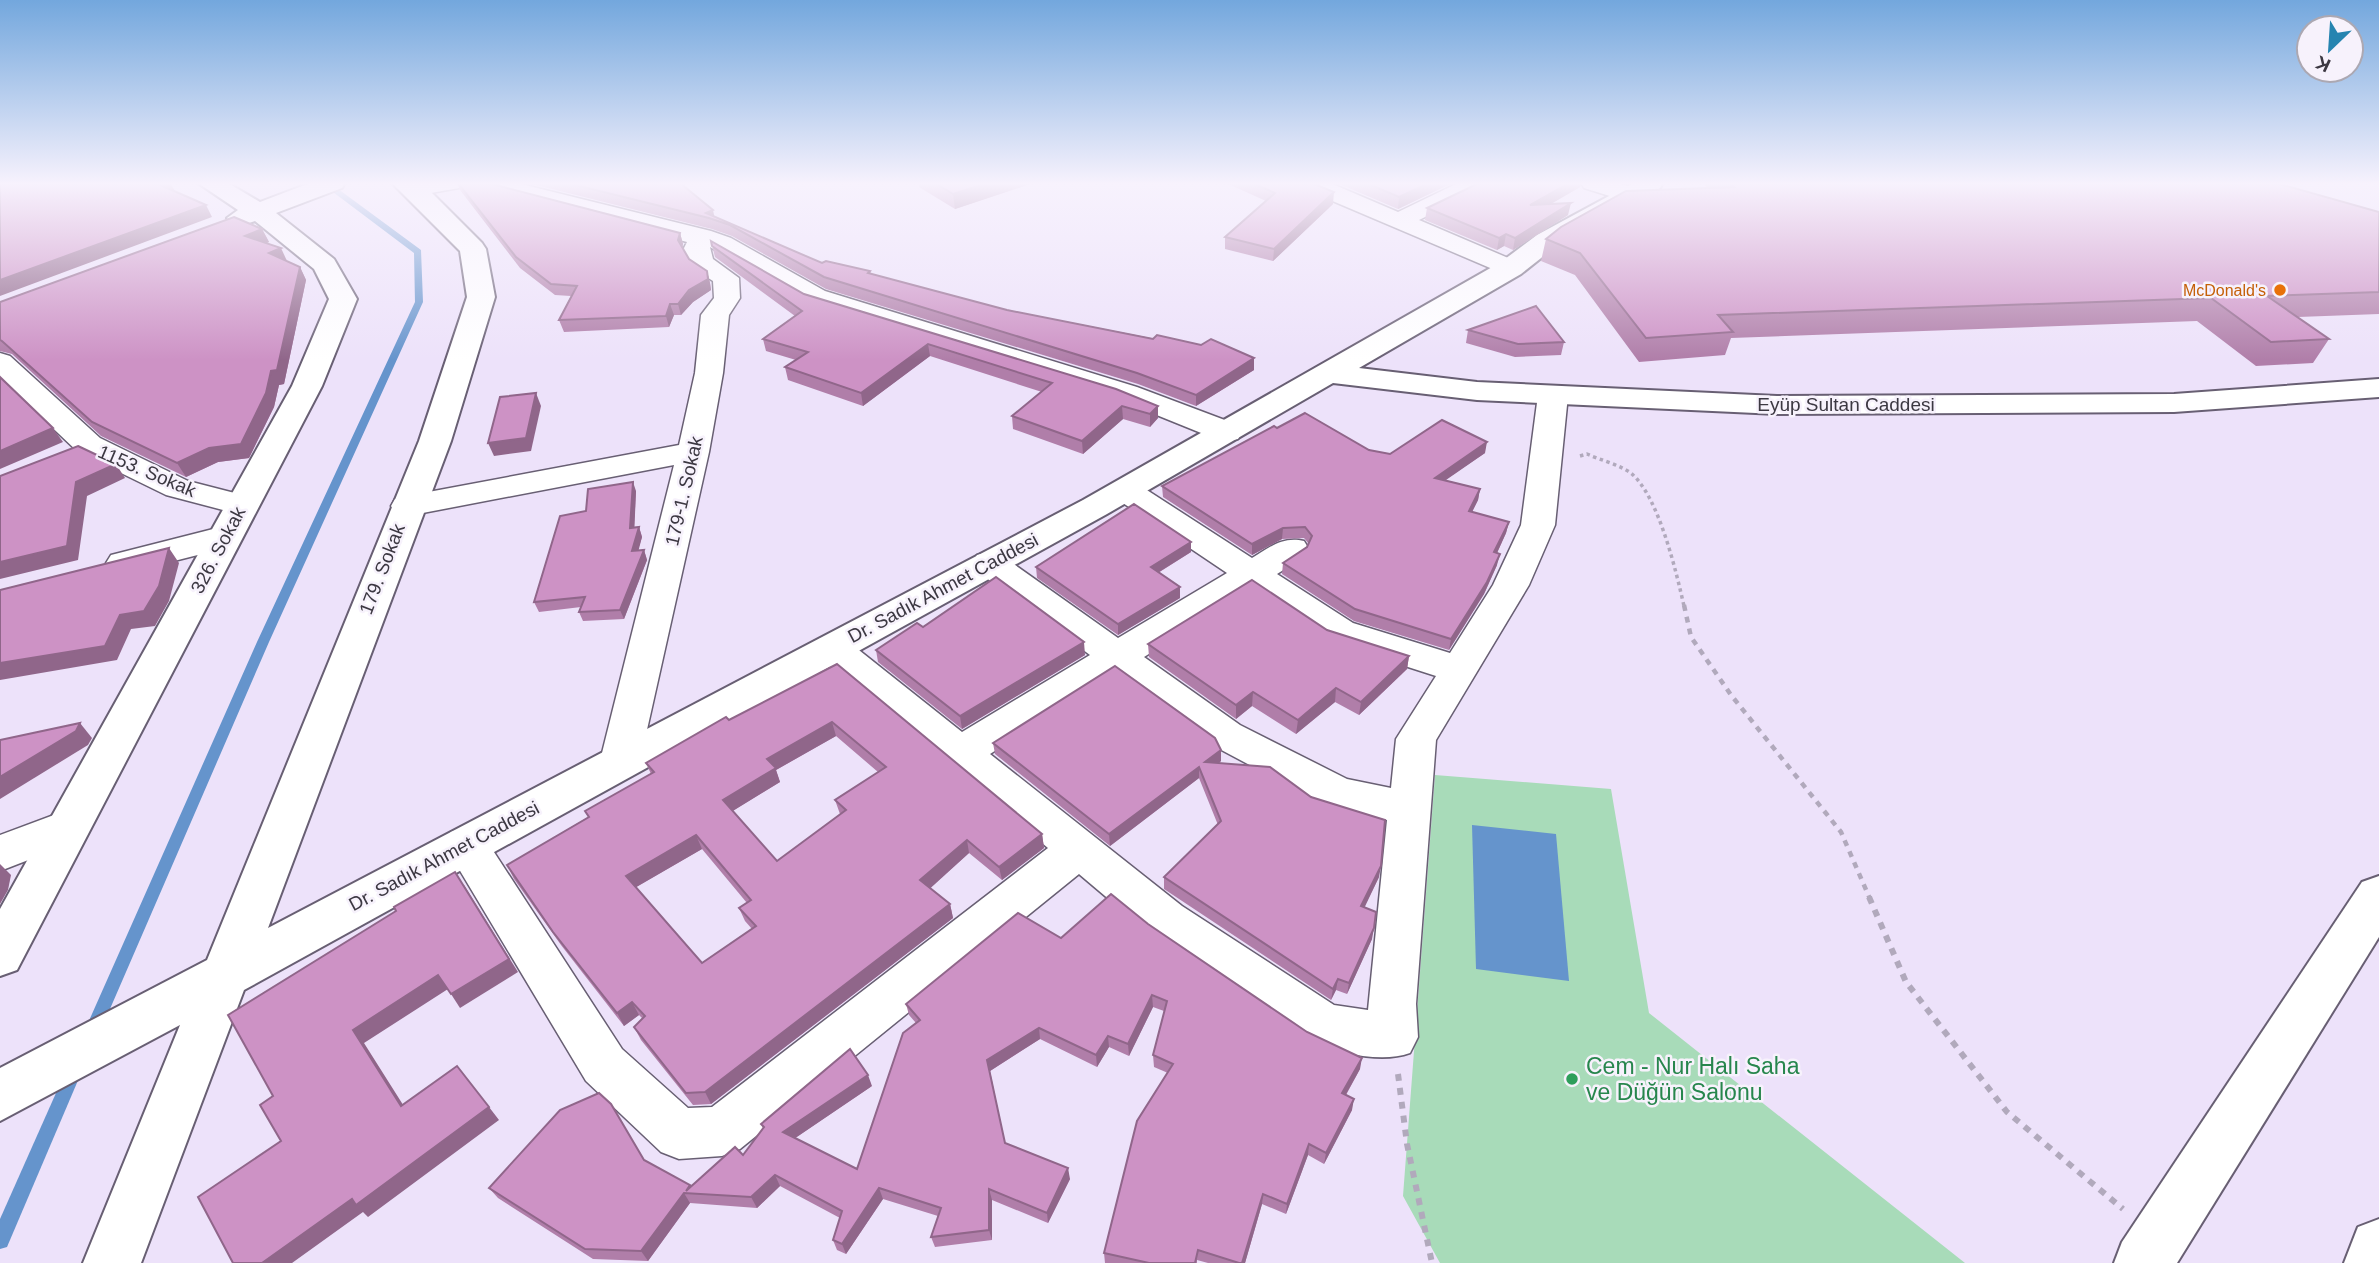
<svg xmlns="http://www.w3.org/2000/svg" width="2379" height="1263" font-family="Arial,sans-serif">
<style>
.green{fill:#a8dbb9}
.water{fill:#6594cc}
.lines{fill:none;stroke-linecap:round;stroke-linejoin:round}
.stream{fill:#6594cc;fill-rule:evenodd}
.minor-casing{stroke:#685f73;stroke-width:3}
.tertiary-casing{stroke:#685f73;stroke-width:4}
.primary-casing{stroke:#685f73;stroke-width:4}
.trunk-casing{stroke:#685f73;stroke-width:4}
.path-far2{stroke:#b1a9bc;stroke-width:3.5;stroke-dasharray:3.5 3.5;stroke-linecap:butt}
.path-far1{stroke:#b1a9bc;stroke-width:4.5;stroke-dasharray:6 6;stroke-linecap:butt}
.path{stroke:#b1a9bc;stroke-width:6;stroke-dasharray:7 7;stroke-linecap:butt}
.minor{fill:#fff;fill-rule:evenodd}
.tertiary{fill:#fff;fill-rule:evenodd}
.primary{fill:#fff;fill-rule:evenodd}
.trunk{fill:#fff;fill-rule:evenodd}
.wall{fill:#b07ea9;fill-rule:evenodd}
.shaded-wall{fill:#90668a}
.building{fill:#cd92c5;stroke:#90668a;stroke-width:2;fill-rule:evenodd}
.food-dot{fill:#e8710a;stroke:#f7f2fc;stroke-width:2.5}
.leisure-dot{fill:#2e9e5b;stroke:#f7f2fc;stroke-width:2.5}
.labels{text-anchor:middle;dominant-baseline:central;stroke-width:5;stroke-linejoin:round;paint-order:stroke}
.far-food-label{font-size:16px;fill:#c56008;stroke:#f7f2fc;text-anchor:end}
.street-label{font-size:19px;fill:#3c3842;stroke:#f7f2fc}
.near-leisure-label{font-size:23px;fill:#27864d;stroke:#f7f2fc;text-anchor:start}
</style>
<rect width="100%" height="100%" fill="#ede2fa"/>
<path class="green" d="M1435 775 1611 789 1649 1013 1965 1263H1440L1403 1196Z"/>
<path class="water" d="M1472 825 1556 834 1569 981 1476 969Z"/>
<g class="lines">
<g class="stream">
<path d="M321 183H330L421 250 423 302 269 642 100 1032 98 1037 92 1039 86 1037 84 1032 257 642 415 302 414 253Z"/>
<path d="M74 1063 80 1066 82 1071 7 1247 0 1249V1219L68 1066Z"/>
</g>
<defs>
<g id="minor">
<path d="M410 183H462L459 188 414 196 406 194 402 189Z"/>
<path d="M478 183H517L711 231 731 238 825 291 1137 387 1238 425 1242 432 1238 439 1227 441 1216 439 1117 399 807 303 710 247 713 259 739 278 740 298 729 315 723 373 709 452 640 761 634 772 620 776 606 772 600 761 674 465 407 516 395 513 391 506 395 499 407 496 679 445 695 373 701 315 714 298 713 281 694 269 683 250 687 242 481 188Z"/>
<path d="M1299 183H1330L1398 212 1458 183H1488L1485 188 1419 220 1520 263 1524 268 1520 273H1502L1302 188Z"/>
<path d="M1581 183C1598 183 1629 179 1641 195L1637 200 1629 202 1584 188Z"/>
<path d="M0 353 10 356 100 438 188 481 254 498 258 505 254 512 242 515 166 495 78 452 0 378Z"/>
<path d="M1553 386 1563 389 1568 395 1555 525 1529 585 1436 740 1416 1004 1418 1037 1410 1053C1380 1064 1337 1052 1307 1041L1150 934 1079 874 740 1149 722 1156 679 1159 661 1152 586 1081 444 844 451 832 466 827 481 832 622 1049 688 1108 712 1107 1048 848 819 657 813 648 819 639 832 635 845 639 962 732 1090 655 977 571 972 563 977 555 989 552 1001 555 1118 638 1227 573 1114 497 1109 490 1114 483 1125 480 1136 483 1252 558C1270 547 1283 536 1304 541L1309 549 1304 557 1277 574 1353 623 1450 653 1493 585 1521 525 1538 395 1543 389ZM1251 590 1327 641 1436 676 1396 739 1391 788 1347 779 1240 725 1144 657ZM1116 674 1212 745 1323 804 1387 820 1368 1010 1334 1005 1182 906 990 754Z"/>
<path d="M225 526 237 529 242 537 237 545 123 574 111 571 106 563 111 555Z"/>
<path d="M70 809 85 814 91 826 85 838 0 871V835Z"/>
</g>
<g id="tertiary">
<path d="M198 183H228L260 202 310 183H345L342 188 276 213 334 259 357 299 322 386 17 970 0 976V909L292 386 329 299 314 269 255 221 240 226 231 223 227 218 238 210Z"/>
<path d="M392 183 423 184 482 243 486 249 495 297 451 441 268 928 1083 500 1501 262 1537 235 1633 183H1663L1660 188 1555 247 1521 274 1359 368 1477 382 1777 396 2174 394 2379 379V397L2174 412 1777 414 1477 400 1333 383 1107 514 244 990 141 1263H83L180 1025 0 1121V1068L207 960 419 441 467 297 460 251Z"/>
</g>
<path id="primary" d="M2379 876V937L2177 1263H2114L2122 1242 2362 882Z"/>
<path id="trunk" d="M2379 1219V1263H2344L2358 1227Z"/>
</defs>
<use href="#minor" class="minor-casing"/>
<use href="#tertiary" class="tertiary-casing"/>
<use href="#primary" class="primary-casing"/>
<use href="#trunk" class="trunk-casing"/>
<path class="path-far2" d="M1580 456 1587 454C1600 460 1621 465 1632 474 1659 498 1676 571 1684 606"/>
<path class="path-far1" d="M1684 605 1691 637 1731 695 1841 832 1870 899"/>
<g class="path">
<path d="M1869 897 1906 982 2007 1112 2123 1209"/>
<path d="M1398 1074 1407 1144 1432 1263"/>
</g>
<use href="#minor" class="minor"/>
<use href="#tertiary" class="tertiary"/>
<use href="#primary" class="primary"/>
<use href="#trunk" class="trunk"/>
</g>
<g class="wall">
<path d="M457 183H488L680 233 683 244 682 248 689 259 707 271 710 283 711 290 693 302 681 315H674L669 327 564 332 559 320 571 296 555 295 520 268 460 190Z"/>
<path d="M528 183H680L715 217 822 263 870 271 871 274 1007 310 1254 358V370L1196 406 1138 384 826 289 732 236 712 229Z"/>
<path d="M919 183H1033L955 209 919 187Z"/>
<path d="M1226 183H1312L1333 204 1273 261 1225 249V237L1266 201Z"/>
<path d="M1337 183H1452L1398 209Z"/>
<path d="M1479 183H1581L1580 187 1551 204 1568 215 1513 250 1504 246 1497 250 1425 220 1427 208Z"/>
<path d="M1706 183H2276L2379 212V314L2298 317 2329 339 2313 363 2256 366 2197 321 1731 338 1725 355 1639 362 1575 275 1541 261 1546 239 1708 188 1705 186Z"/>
<path d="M262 229 269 242 266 243 287 261 300 267 306 280 284 384 279 385 274 407 249 458 218 462 186 477 101 436 12 354 0 351V302Z"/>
<path d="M711 241 804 294 1116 389 1158 418 1150 427 1123 419 1083 454 1013 429 1012 416 1042 392 930 356 863 406 788 380 785 367 796 360 766 351 763 339 795 316 715 257Z"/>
<path d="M1468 330 1564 342 1561 355 1515 357 1466 343Z"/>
<path d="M1277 428 1369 450 1390 454 1485 453 1445 480 1480 489 1478 500 1472 512 1509 522 1506 533 1497 553V565L1484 594 1449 650 1354 621 1282 574 1283 563 1307 547 1309 544 1304 538 1282 539 1252 555 1163 497 1162 486Z"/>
<path d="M636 491 634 528 639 527 642 537 638 550H644L647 560 624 619 583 621 579 612 581 607 539 612 534 602 586 511Z"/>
<path d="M1191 552 1158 573 1180 598 1118 635 1037 578 1036 567Z"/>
<path d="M923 627 1085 655 962 729 878 662 876 650Z"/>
<path d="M1327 630 1409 656 1407 669 1359 715 1335 702 1296 734 1252 706 1236 719 1149 657 1148 644Z"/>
<path d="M837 664 1042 834 1044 848 1002 880 969 853 930 888 950 904 953 918 711 1104 693 1105 641 1040 634 1027 642 1018 639 1015 624 1026 561 945 514 879 507 865 588 817 585 811 651 774 646 763ZM836 736 878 772 835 800 840 814 777 861 732 811 780 782 776 770ZM702 849 747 903 739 908 745 921 752 929 702 963 636 887Z"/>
<path d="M993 743 1221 761 1219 763 1379 877 1364 907 1372 939 1347 994 1336 990 1331 1000 1164 889V877L1218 825 1199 778 1110 846 995 754Z"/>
<path d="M1148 924 1360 1069 1346 1095 1352 1110 1324 1164 1308 1155 1286 1214 1262 1204 1245 1263H1208L1197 1260V1263H1105L1104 1253 1168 1073 1154 1067 1153 1055 1164 1011 1153 1007 1129 1056 1109 1047 1097 1067 1040 1039 990 1071 1005 1143 1070 1179 1048 1223 992 1200V1240L935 1247 931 1237 938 1216 883 1199 846 1254 837 1250 833 1240 840 1218 780 1186 757 1208 690 1203 648 1261 593 1259 498 1198 489 1188 690 1185 691 1186 743 1155 763 1128 761 1124 872 1086 795 1138 857 1169 916 1023 909 1015 906 1004 1061 938Z"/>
</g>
<g class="shaded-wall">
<path d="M156 183H170L175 191Z"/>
<path d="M988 183H1033L955 209 953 194Z"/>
<path d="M1429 183H1452L1398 209 1399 197Z"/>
<path d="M1569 183H1581L1580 187 1528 217 1530 205Z"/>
<path d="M1334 192 1333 204 1273 261 1274 249Z"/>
<path d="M1571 203 1568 215 1513 250 1515 238Z"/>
<path d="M206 205 212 217 0 296V280Z"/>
<path d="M713 210 715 220 706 213Z"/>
<path d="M262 229 269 242 252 249 245 236Z"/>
<path d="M680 233 683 244 681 251 678 240Z"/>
<path d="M1506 234 1504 246 1497 250 1499 238Z"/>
<path d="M281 248 287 261 276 266 269 253Z"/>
<path d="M300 267 306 280 284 384 279 385 274 407 249 458 218 462 186 477 177 463 271 371Z"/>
<path d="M707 271 710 283 711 290 693 302 681 315 678 304Z"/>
<path d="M670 304 674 315 669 327 666 316Z"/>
<path d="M928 344 930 356 863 406 861 393Z"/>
<path d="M1254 358V370L1196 406V395Z"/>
<path d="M536 393 541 406 531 451 494 456 488 443Z"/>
<path d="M1122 406 1123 419 1083 454 1082 441Z"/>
<path d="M1158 406V418L1150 427V414Z"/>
<path d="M53 428 63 442 0 469V451Z"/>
<path d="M1487 442 1485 453 1433 489 1435 478Z"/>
<path d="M116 464 125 478 87 496 78 560 0 579V562L76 482Z"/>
<path d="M633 482 636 491 634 537 630 528Z"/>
<path d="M1480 489 1478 500 1467 522 1469 511Z"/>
<path d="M1509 522 1506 533 1492 564 1494 552Z"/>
<path d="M639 527 642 537 636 560 632 551Z"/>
<path d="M1283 528 1282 539 1252 555V544Z"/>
<path d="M1191 542V552L1151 577V567Z"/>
<path d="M169 548 179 563 169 601 155 626 131 629 117 660 0 680V663L120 615Z"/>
<path d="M644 550 647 560 624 619 620 610Z"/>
<path d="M1500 554 1497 565 1484 594 1449 650 1451 639Z"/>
<path d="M1180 587V598L1118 635V624Z"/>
<path d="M1084 642 1085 655 962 729 960 716Z"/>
<path d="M1409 656 1407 669 1359 715 1361 702Z"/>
<path d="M1336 688 1335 702 1296 734 1298 720Z"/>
<path d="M1253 692 1252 706 1236 719V705Z"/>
<path d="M832 722 836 736 776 770 780 782 728 814 723 800 767 759Z"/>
<path d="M80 723 92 738 88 745 0 799V777Z"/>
<path d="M1221 750V761L1205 774V762Z"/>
<path d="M1199 767V778L1110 846 1109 834Z"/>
<path d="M1042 834 1044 848 1002 880 999 867Z"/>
<path d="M696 835 702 849 633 889 626 876Z"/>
<path d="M967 840 969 853 924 894 920 880Z"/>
<path d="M0 864 11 875 8 890 0 904Z"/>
<path d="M1381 866 1379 877 1360 917 1361 906Z"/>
<path d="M464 885 518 972 460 1008 451 994Z"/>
<path d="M950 904 953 918 711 1104 705 1092Z"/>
<path d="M1374 928 1372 939 1347 994 1349 983Z"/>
<path d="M438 975 448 989 364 1043 412 1119 401 1106 353 1030Z"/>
<path d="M1338 979 1336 990 1331 1000 1333 989Z"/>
<path d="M1152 995 1153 1007 1129 1056 1128 1044Z"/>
<path d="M632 1002 639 1015 624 1026 617 1013Z"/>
<path d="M1039 1028 1040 1039 990 1071 987 1060Z"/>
<path d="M1108 1036 1109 1047 1097 1067 1096 1055Z"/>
<path d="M1362 1058 1360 1069 1340 1105 1342 1093Z"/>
<path d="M868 1075 872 1086 788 1143 783 1132Z"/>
<path d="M1354 1099 1352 1110 1324 1164 1326 1153Z"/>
<path d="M489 1107 499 1120 368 1217 363 1212 292 1263H262L352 1199Z"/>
<path d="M1309 1144 1308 1155 1286 1214 1287 1204Z"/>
<path d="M1068 1168 1070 1179 1048 1223 1047 1213Z"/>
<path d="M775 1175 780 1186 757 1208 751 1197Z"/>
<path d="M879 1188 883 1199 846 1254 842 1244Z"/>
<path d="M989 1189 992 1200V1240L989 1230Z"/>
<path d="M684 1193 690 1203 648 1261 641 1251Z"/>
<path d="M1263 1194 1262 1204 1245 1263H1242Z"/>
</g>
<g class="building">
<path d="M0 183H156L206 205 0 280Z"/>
<path d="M458 183H488L680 233 678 240 689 259 707 271 708 279 689 290 678 304H670L666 316 559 320 577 286 551 284 516 257Z"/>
<path d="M567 183H680L713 210 706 213 822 263 826 261 870 271 868 273 1007 310 1153 339 1157 335 1201 345 1211 339 1254 358 1196 395 1137 373 824 277 730 225 709 218Z"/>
<path d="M935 183H988L953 194Z"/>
<path d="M1252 183H1312L1334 192 1274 249 1225 237 1275 193Z"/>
<path d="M1366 183H1429L1399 197Z"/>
<path d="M1479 183H1569L1530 205 1571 203 1515 238 1506 234 1499 238 1427 208Z"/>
<path d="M1729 183H2276L2379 212V292L2267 296 2329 339 2271 342 2211 298 1718 315 1733 332 1646 338 1580 253 1546 239 1561 227 1626 191 1734 187Z"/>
<path d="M234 217 262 229 245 236 281 248 269 253 300 267 277 370 271 371 266 393 241 444 209 448 177 463 92 422 2 341 0 340V302Z"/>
<path d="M711 241 804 294 1116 389 1158 406 1150 414 1122 406 1082 441 1012 416 1052 383 928 344 861 393 785 367 808 352 763 339 802 311 712 246Z"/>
<path d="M1536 306 1564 342 1518 344 1468 330Z"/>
<path d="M0 377 53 428 0 451Z"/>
<path d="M536 393 526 438 488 443 500 397Z"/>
<path d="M1305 413 1369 450 1390 454 1442 420 1487 442 1435 478 1480 489 1469 511 1509 522 1494 552 1500 554 1487 582 1451 639 1355 609 1283 563 1307 547 1312 536 1305 527 1283 528 1252 544 1162 486 1274 426 1277 428Z"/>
<path d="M78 446 116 464 76 482 67 546 0 562V476Z"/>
<path d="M633 482 630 528 639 527 632 551 644 550 620 610 579 612 585 597 534 602 560 516 586 511 588 489Z"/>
<path d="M1134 504 1191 542 1151 567 1180 587 1118 624 1036 567Z"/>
<path d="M169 548 159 586 144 611 120 615 105 646 0 663V590Z"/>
<path d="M996 577 1084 642 960 716 876 650 917 623 923 627Z"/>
<path d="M1252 580 1327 630 1409 656 1361 702 1336 688 1298 720 1253 692 1236 705 1148 644Z"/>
<path d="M837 664 1042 834 999 867 967 840 920 880 950 904 705 1092 686 1093 634 1027 645 1016 632 1002 617 1013 553 932 507 865 589 817 585 811 654 772 646 763 726 717 729 720ZM832 722 886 767 835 800 846 810 777 861 723 800 776 768 767 759ZM696 835 751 900 739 908 756 926 702 963 626 876Z"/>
<path d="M1115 666 1215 738 1221 750 1205 762 1270 767 1311 797 1385 820 1381 866 1361 906 1376 912 1374 928 1349 983 1338 979 1333 989 1164 877 1221 821 1199 767 1109 834 993 743Z"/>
<path d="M80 723 76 731 0 777V740Z"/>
<path d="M455 872 509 959 451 994 438 975 353 1030 401 1106 457 1066 489 1107 356 1205 352 1199 262 1263H233L198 1197 281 1141 260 1105 273 1096 228 1015 396 911 394 907Z"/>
<path d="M1111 894 1148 924 1307 1032 1362 1058 1342 1093 1354 1099 1326 1153 1309 1144 1287 1204 1263 1194 1242 1263H1239L1198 1250 1195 1263H1149L1104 1253 1137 1121 1173 1064 1153 1055 1167 1001 1152 995 1128 1044 1108 1036 1096 1055 1039 1028 987 1060 1005 1143 1068 1168 1047 1213 989 1189V1230L931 1237 941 1208 879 1188 842 1244 833 1240 842 1211 775 1175 751 1197 684 1193 641 1251 585 1249 489 1188 560 1110 599 1093 611 1104 644 1160 690 1185 686 1191 735 1147 743 1155 764 1127 761 1124 850 1049 868 1075 783 1132 857 1169 903 1033 920 1020 906 1004 1018 913 1061 938Z"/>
</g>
<linearGradient id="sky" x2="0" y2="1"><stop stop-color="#73a7dd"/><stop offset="0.51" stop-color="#f7f2fd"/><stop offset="1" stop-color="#f7f2fd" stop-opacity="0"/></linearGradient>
<rect width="2379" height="360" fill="url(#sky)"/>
<circle class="food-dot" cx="2280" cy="290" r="7"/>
<circle class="leisure-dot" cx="1572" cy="1079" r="7"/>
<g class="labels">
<g class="far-food-label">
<text x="2266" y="290">McDonald's</text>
</g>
<g class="street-label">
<text x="1846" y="404">Eyüp Sultan Caddesi</text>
<text transform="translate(147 471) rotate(23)">1153. Sokak</text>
<text transform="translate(684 491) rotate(-77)">179-1. Sokak</text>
<text transform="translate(218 550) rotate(-62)">326. Sokak</text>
<text transform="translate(382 569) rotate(-69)">179. Sokak</text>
<text transform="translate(943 588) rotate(-28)">Dr. Sadık Ahmet Caddesi</text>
<text transform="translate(444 856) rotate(-28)">Dr. Sadık Ahmet Caddesi</text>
</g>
<g class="near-leisure-label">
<text x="1586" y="1066">Cem - Nur Halı Saha<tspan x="1586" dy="26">ve Düğün Salonu</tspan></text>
</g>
</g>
<g transform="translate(2330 49) rotate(205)"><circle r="33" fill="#f7f2fc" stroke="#aca8b2" stroke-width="2"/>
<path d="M0-5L12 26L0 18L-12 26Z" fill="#2684b0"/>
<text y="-10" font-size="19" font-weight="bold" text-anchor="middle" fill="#3c3842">K</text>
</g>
</svg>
